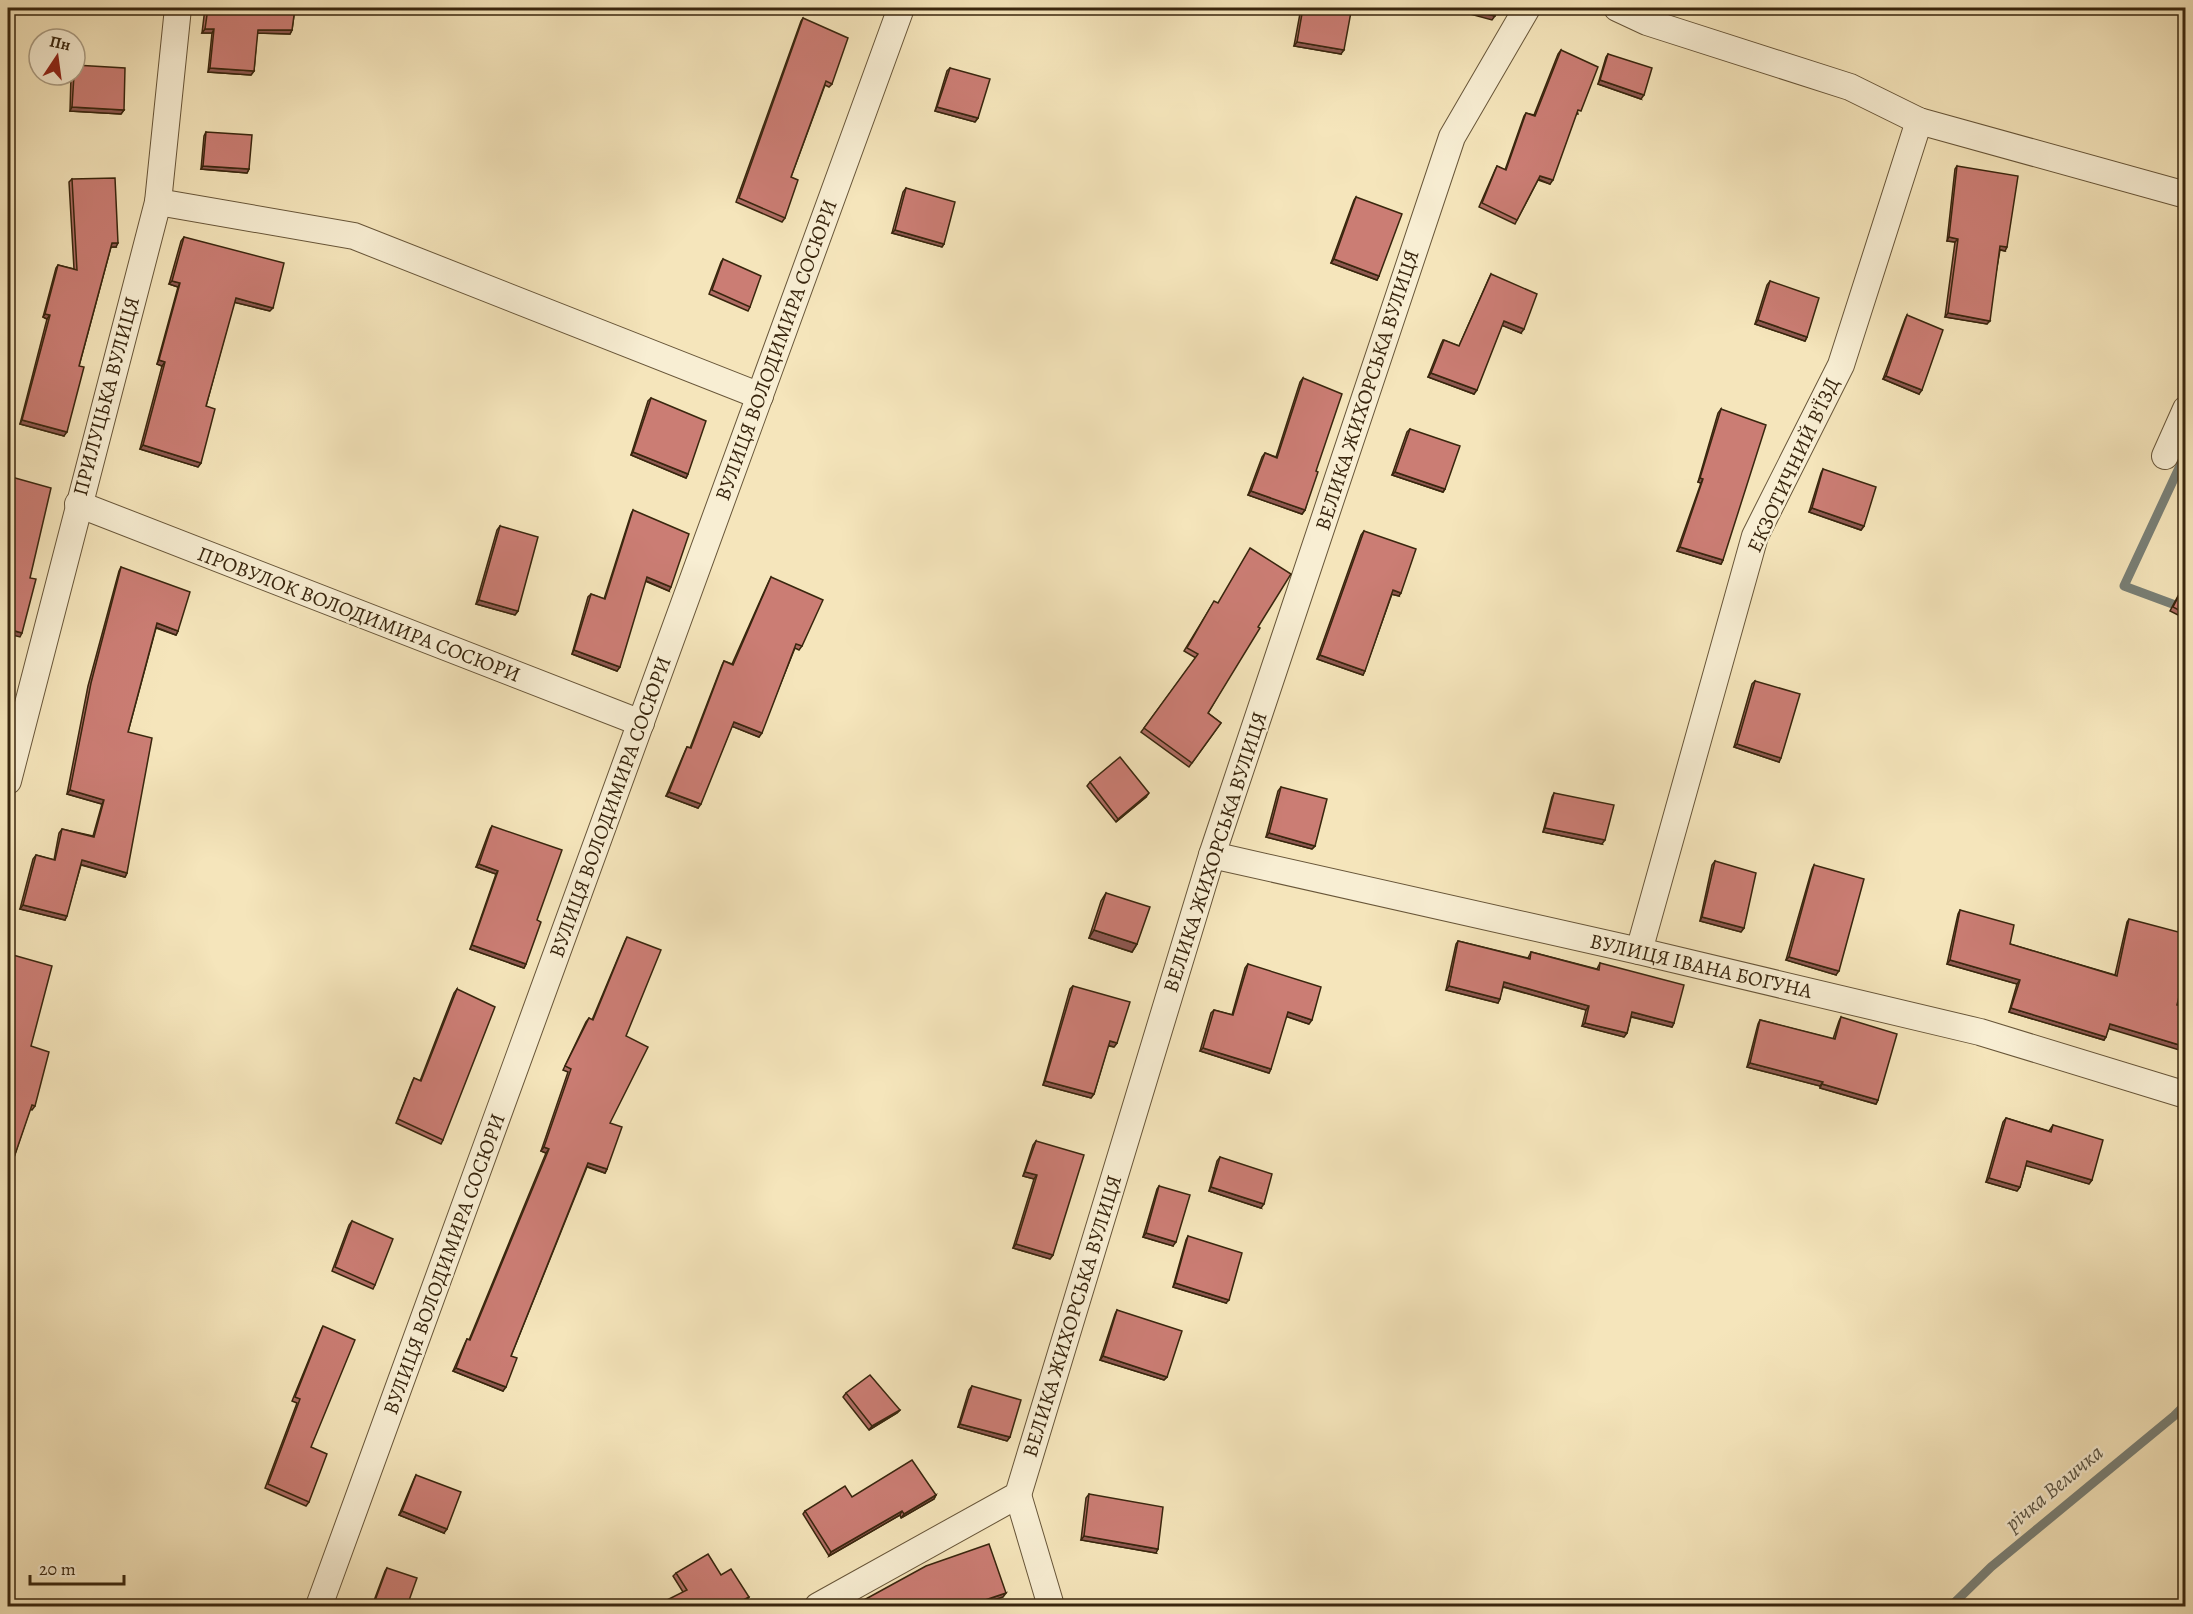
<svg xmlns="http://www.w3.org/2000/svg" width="2193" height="1614" font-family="Alegreya,serif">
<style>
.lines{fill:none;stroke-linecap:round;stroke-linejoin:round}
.stream{stroke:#798077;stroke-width:9}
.minor-casing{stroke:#685639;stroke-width:28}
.minor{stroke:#f8eed3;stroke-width:26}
.wall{fill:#af6c64;stroke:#39260e;stroke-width:1.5}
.shaded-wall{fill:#8e5851;stroke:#39260e;stroke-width:1.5}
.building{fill:#cb7d74;stroke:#39260e;stroke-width:1.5}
.labels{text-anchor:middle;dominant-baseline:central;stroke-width:5;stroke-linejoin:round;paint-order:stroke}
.street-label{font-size:21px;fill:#39260e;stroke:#f8eed3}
.water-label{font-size:22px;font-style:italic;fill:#595343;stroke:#f8eed3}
</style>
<rect width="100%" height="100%" fill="#f5e5bb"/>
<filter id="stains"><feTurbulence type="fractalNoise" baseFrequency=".00333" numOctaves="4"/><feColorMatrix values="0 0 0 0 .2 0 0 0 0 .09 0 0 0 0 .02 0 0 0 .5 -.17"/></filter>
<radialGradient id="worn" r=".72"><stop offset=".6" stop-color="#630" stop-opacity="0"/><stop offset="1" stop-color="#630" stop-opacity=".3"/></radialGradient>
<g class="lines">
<g class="stream">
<path d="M2186 453 2124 586 2186 609"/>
<path d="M1951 1606 1991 1567 2174 1416 2186 1404"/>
</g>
<defs>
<g id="minor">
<path d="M1617 8 1647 22 1850 87 1919 121 2186 195"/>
<path d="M158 202 354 236 760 396"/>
<path d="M2165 456 2186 409"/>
<path d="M78 504 641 723"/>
<path d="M8 781 158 202 178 8"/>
<path d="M1212 855 1639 951 1980 1032 2186 1095"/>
<path d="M1639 951 1755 536 1841 365 1919 121"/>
<path d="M1018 1495 1051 1606"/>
<path d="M319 1606 901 8"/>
<path d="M818 1606 1018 1495 1212 855 1452 137 1527 8"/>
</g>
</defs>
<use href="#minor" class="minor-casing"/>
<use href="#minor" class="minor"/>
</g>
<g class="wall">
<path d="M205 8H295L292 30 290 34 257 33 254 71 251 75 208 72 212 33H202Z"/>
<path d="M1301 8H1322L1341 54 1294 46Z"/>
<path d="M803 18 832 84 829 87 825 85 791 177 785 218 782 222 736 202 801 21Z"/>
<path d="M1561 50 1578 114H1576L1550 184 1538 180 1515 224 1479 207 1495 170 1497 166 1505 170 1524 116 1526 113 1534 115 1558 54Z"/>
<path d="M1608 54 1641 99 1598 84 1606 57Z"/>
<path d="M950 68 978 118 975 122 935 111 947 71Z"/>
<path d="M71 75H75L124 110 121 114 70 111Z"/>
<path d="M206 132 249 169 247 173 201 169 204 136Z"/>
<path d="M1957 166 2005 251 2000 250 1987 324 1945 317 1955 242 1947 241 1955 169Z"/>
<path d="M72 179 116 247H111L79 366 64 436 20 424 47 319 43 317 56 268 58 265 74 269 69 182Z"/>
<path d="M906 188 944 244 942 247 892 233 903 192Z"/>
<path d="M1356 197 1379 276 1377 280 1331 263 1354 200Z"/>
<path d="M184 237 270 311 234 302 206 406 201 463 198 467 140 449 162 366 157 364 178 287 169 284 181 241Z"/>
<path d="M723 259 750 307 748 311 709 294 721 262Z"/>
<path d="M1491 274 1521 333 1502 325 1474 394 1428 377 1441 344 1443 340 1459 346 1489 278Z"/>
<path d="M1770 281 1807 337 1805 341 1755 324 1767 285Z"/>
<path d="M1907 315 1919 394 1883 379 1905 319Z"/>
<path d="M1303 378 1316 471 1305 510 1302 514 1248 495 1262 457 1265 453 1276 457 1300 382Z"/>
<path d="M651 398 688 474 686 478 631 455 648 401Z"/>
<path d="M1721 409 1723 560 1721 564 1677 551 1701 483 1698 482 1718 413Z"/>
<path d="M1410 429 1445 489 1443 492 1392 475 1407 432Z"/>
<path d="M1823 469 1864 526 1861 530 1809 512 1821 473Z"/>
<path d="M633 510 669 591 645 581 617 671 572 654 588 597 591 594 604 599 631 514Z"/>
<path d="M500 526 518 611 515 615 476 604 497 530Z"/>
<path d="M1364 531 1399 596 1392 594 1363 675 1317 659 1361 535Z"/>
<path d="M121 567 178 631 176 635 156 628 128 732 127 873 125 877 81 865 65 920 20 909 33 859 36 855 54 860 59 833 62 829 93 836 102 804 67 794 88 686 119 571Z"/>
<path d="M771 577 802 646 799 650 795 648 759 737 732 726 698 808 666 796 685 751 687 747 690 748 722 665 724 661 732 664 769 581Z"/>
<path d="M2186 581V619L2170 611Z"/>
<path d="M1212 605 1258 627 1208 713 1221 723 1189 767 1141 732 1196 658 1184 651Z"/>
<path d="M1755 681 1779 762 1734 747 1752 684Z"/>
<path d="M1090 782 1146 797 1116 822 1087 786Z"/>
<path d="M1281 787 1315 846 1312 849 1266 837 1278 791Z"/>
<path d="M1554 793 1602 844 1543 832 1552 797Z"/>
<path d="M492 826 537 920 526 964 524 968 470 949 496 874 476 867 490 829Z"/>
<path d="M1715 861 1744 928 1741 932 1700 921 1712 865Z"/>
<path d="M1814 865 1836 975 1786 960 1812 869Z"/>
<path d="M1106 893 1137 944 1132 952 1089 938 1101 901Z"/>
<path d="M1960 910 2010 944 2115 975 2127 922 2129 919 2109 1028 2104 1040 2009 1012 2017 984 1947 964 1958 914Z"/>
<path d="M627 937 626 1036 610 1123 607 1169 605 1173 587 1167 511 1356 503 1391 453 1371 465 1343 467 1339 469 1340 546 1153 541 1151 568 1072 563 1070 586 1022 589 1018 592 1020 625 941Z"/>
<path d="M1458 941 1528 958 1531 952 1597 969 1600 963 1674 1023 1672 1027 1631 1017 1627 1033 1624 1037 1582 1026 1586 1010 1503 987 1498 1003 1446 990 1456 944Z"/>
<path d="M13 955 31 1046 35 1106 32 1110 30 1109 8 1175V971L11 959Z"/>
<path d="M1248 964 1309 1024 1286 1016 1269 1073 1200 1051 1211 1013 1214 1010 1232 1015 1245 968Z"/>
<path d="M1073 986 1117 1043 1114 1047 1108 1046 1094 1094 1091 1098 1043 1085 1070 989Z"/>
<path d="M457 989 443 1140 441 1144 396 1123 412 1082 414 1078 420 1081 454 993Z"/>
<path d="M1841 1017 1878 1100 1876 1104 1820 1088V1086L1747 1067 1758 1024 1760 1020 1833 1039 1839 1021Z"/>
<path d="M2006 1118 2049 1131 2053 1125 2092 1180 2089 1184 2026 1165 2020 1187 2017 1191 1986 1182 2003 1122Z"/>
<path d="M1036 1141 1053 1255 1050 1259 1013 1248 1034 1179 1023 1176 1033 1145Z"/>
<path d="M1220 1157 1261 1208 1209 1191 1217 1161Z"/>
<path d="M1159 1186 1173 1246 1143 1237 1157 1189Z"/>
<path d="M352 1221 375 1285 373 1289 332 1271 349 1225Z"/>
<path d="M1188 1236 1226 1303 1173 1287 1186 1240Z"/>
<path d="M1117 1310 1167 1377 1164 1380 1100 1360 1115 1314Z"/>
<path d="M323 1326 311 1447 309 1502 306 1506 265 1488 297 1403 292 1401 321 1330Z"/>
<path d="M972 1386 1010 1437 1007 1441 958 1427 969 1390Z"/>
<path d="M846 1393 900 1410 897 1413 869 1430 843 1397Z"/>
<path d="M416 1475 444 1533 399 1515 414 1479Z"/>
<path d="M1089 1494 1156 1553 1081 1540 1086 1498Z"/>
<path d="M936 1495 934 1499 901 1518 900 1515 829 1556 803 1514 805 1511 852 1497Z"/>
<path d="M387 1568 407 1606H372L385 1571Z"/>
<path d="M676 1573 749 1597 746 1600 683 1592 673 1576Z"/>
</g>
<g class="shaded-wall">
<path d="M1448 8H1464L1495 16 1492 20Z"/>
<path d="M205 29H214L212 33H202Z"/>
<path d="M258 30H292L290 34 255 33Z"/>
<path d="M1297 42 1344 50 1341 54 1294 46Z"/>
<path d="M210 68 254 71 251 75 208 72Z"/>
<path d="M1600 80 1644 95 1641 99 1598 84Z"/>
<path d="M72 107 124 110 121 114 70 111Z"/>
<path d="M937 107 978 118 975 122 935 111Z"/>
<path d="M203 166 249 169 247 173 201 169Z"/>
<path d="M1540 176 1553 180 1550 184 1538 179Z"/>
<path d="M895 230 944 244 942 247 892 233Z"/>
<path d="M1949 237 1958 239 1955 242 1947 241Z"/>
<path d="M112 243H118L116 247H110Z"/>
<path d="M2000 246 2007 247 2005 251 1998 249Z"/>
<path d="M1334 259 1379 276 1377 280 1331 263Z"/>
<path d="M172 281 180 283 178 287 169 284Z"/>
<path d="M236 298 273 308 270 311 233 302Z"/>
<path d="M1948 313 1990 321 1987 324 1945 317Z"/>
<path d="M45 314 50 315 47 319 43 317Z"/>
<path d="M1758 320 1807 337 1805 341 1755 324Z"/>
<path d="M1504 321 1524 329 1521 333 1501 325Z"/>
<path d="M159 360 165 362 162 366 157 364Z"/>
<path d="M1431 373 1477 390 1474 394 1428 377Z"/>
<path d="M1886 376 1922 390 1919 394 1883 379Z"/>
<path d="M22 420 67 432 64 436 20 424Z"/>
<path d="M143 445 201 463 198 467 140 449Z"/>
<path d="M633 452 688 474 686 478 631 455Z"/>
<path d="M1395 472 1445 489 1443 492 1392 475Z"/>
<path d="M1700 478 1703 479 1701 483 1698 482Z"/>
<path d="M1251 491 1305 510 1302 514 1248 495Z"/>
<path d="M1812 508 1864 526 1861 530 1809 512Z"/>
<path d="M1680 547 1723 560 1721 564 1677 551Z"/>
<path d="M647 577 671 587 669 591 644 580Z"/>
<path d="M1393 590 1401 593 1399 596 1390 594Z"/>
<path d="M479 600 518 611 515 615 476 604Z"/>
<path d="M157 623 178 631 176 635 155 627Z"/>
<path d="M8 629 22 633 20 637 8 634Z"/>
<path d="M574 650 620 667 617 671 572 654Z"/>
<path d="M1320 655 1365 671 1363 675 1317 659Z"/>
<path d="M734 722 762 733 759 737 731 726Z"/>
<path d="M1737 744 1781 758 1779 762 1734 747Z"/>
<path d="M70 790 104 800 102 804 67 794Z"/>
<path d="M669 792 701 804 698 808 666 796Z"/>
<path d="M1149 793 1146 797 1116 822 1118 819Z"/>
<path d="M1545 828 1605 840 1602 844 1543 832Z"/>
<path d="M1269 833 1315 846 1312 849 1266 837Z"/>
<path d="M82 860 127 873 125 877 79 864Z"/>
<path d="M479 864 498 871 496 874 476 867Z"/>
<path d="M23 905 67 916 65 920 20 909Z"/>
<path d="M1702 917 1744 928 1741 932 1700 921Z"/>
<path d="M1094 930 1137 944 1132 952 1089 938Z"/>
<path d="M472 945 526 964 524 968 470 949Z"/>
<path d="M1789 957 1839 971 1836 975 1786 960Z"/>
<path d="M1950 960 2020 980 2017 984 1947 964Z"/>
<path d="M1504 982 1589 1006 1586 1010 1501 986Z"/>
<path d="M1449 986 1500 999 1498 1003 1446 990Z"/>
<path d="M2011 1008 2106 1037 2104 1040 2009 1012Z"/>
<path d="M1288 1012 1312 1020 1309 1024 1285 1016Z"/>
<path d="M1632 1012 1674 1023 1672 1027 1629 1016Z"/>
<path d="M1585 1023 1627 1033 1624 1037 1582 1026Z"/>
<path d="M2110 1024 2186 1047V1052L2107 1028Z"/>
<path d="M1110 1041 1117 1043 1114 1047 1107 1045Z"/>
<path d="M1203 1048 1271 1069 1269 1073 1200 1051Z"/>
<path d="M1750 1063 1823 1082 1820 1086 1747 1067Z"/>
<path d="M1045 1081 1094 1094 1091 1098 1043 1085Z"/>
<path d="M1822 1084 1878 1100 1876 1104 1820 1088Z"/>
<path d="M544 1147 549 1149 546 1153 541 1151Z"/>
<path d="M2027 1161 2092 1180 2089 1184 2024 1165Z"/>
<path d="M588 1163 607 1169 605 1173 586 1166Z"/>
<path d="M1025 1172 1037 1175 1034 1179 1023 1176Z"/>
<path d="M1989 1178 2020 1187 2017 1191 1986 1182Z"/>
<path d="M1211 1187 1264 1204 1261 1208 1209 1191Z"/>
<path d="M1146 1233 1176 1242 1173 1246 1143 1237Z"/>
<path d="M1016 1244 1053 1255 1050 1259 1013 1248Z"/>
<path d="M1175 1283 1229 1300 1226 1303 1173 1287Z"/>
<path d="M1103 1356 1167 1377 1164 1380 1100 1360Z"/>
<path d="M456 1368 506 1387 503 1391 453 1371Z"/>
<path d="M900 1410 897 1413 869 1430 872 1426Z"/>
<path d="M960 1424 1010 1437 1007 1441 958 1427Z"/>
<path d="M936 1495 934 1499 901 1518 904 1514Z"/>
<path d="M402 1511 447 1529 444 1533 399 1515Z"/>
<path d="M902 1511 900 1515 829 1556 831 1552Z"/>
<path d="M1084 1536 1158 1549 1156 1553 1081 1540Z"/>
<path d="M1006 1593 1003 1597 976 1606H967Z"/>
<path d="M749 1597 746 1600 736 1606H732Z"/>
</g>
<g class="building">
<path d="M208 8H295L292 30H258L254 71 210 68 214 29H205Z"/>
<path d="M1303 8H1322L1351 12 1344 50 1297 42Z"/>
<path d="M1464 8H1497L1495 16Z"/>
<path d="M803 18 848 38 832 84 826 81 791 177 798 180 785 218 739 198Z"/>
<path d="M1561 50 1598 67 1581 111 1578 110 1553 180 1540 176 1517 220 1482 203 1497 166 1506 170 1526 113 1535 116Z"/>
<path d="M1608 54 1652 68 1644 95 1600 80Z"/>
<path d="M75 65 125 68 124 110 72 107 74 75H75Z"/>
<path d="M950 68 990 79 978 118 937 107Z"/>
<path d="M206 132 252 135 249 169 203 166Z"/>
<path d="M1957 166 2018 176 2007 247 2000 246 1990 321 1948 313 1958 239 1949 237Z"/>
<path d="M115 178 118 243H112L79 366 84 367 67 432 22 420 50 315 45 314 58 265 77 270 72 179Z"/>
<path d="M906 188 955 202 944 244 895 230Z"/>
<path d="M1356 197 1402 214 1379 276 1334 259Z"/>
<path d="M184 237 284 263 273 308 236 298 206 406 215 409 201 463 143 445 165 362 159 360 180 283 172 281Z"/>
<path d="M723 259 761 276 750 307 712 290Z"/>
<path d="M1491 274 1537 294 1524 329 1504 321 1477 390 1431 373 1444 340 1459 346Z"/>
<path d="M1770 281 1819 298 1807 337 1758 320Z"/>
<path d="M1907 315 1943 330 1922 390 1886 376Z"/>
<path d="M1303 378 1342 394 1316 471 1318 472 1305 510 1251 491 1265 453 1277 458Z"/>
<path d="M651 398 706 421 688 474 633 452Z"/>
<path d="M1721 409 1766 425 1723 560 1680 547 1703 479 1700 478Z"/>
<path d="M1410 429 1460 446 1445 489 1395 472Z"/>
<path d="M1823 469 1876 487 1864 526 1812 508Z"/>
<path d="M8 476 51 488 30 578 36 579 22 633 8 629Z"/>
<path d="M633 510 689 534 671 587 647 577 620 667 574 650 591 594 605 599Z"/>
<path d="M500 526 538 537 518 611 479 600Z"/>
<path d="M1364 531 1416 549 1401 593 1393 590 1365 671 1320 655Z"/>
<path d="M1250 548 1291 574 1258 627 1260 628 1208 713 1221 723 1192 763 1144 728 1198 654 1187 648 1214 601 1218 603Z"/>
<path d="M121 567 190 592 178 631 157 623 128 732 152 738 127 873 82 860 67 916 23 905 36 855 55 860 62 829 94 837 104 800 70 790 91 683Z"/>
<path d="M771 577 823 600 802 646 796 644 762 733 734 722 701 804 669 792 687 747 691 748 724 661 733 665Z"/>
<path d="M2186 582V614L2173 607Z"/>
<path d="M1755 681 1800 694 1781 758 1737 744Z"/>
<path d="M1120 757 1149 793 1118 819 1090 782Z"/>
<path d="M1281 787 1327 799 1315 846 1269 833Z"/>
<path d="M1554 793 1614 805 1605 840 1545 828Z"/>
<path d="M492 826 562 850 537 920 541 922 526 964 472 945 498 871 479 864Z"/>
<path d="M1715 861 1756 873 1744 928 1702 917Z"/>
<path d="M1814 865 1864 879 1839 971 1789 957Z"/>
<path d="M1106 893 1150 907 1137 944 1094 930Z"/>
<path d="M1960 910 2014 925 2010 944 2117 976 2129 919 2186 934V968L2177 1005 2186 1007V1047L2110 1024 2106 1037 2011 1008 2020 980 1950 960Z"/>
<path d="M627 937 661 950 626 1036 648 1047 610 1123 622 1127 607 1169 588 1163 511 1356 517 1358 506 1387 456 1368 467 1339 470 1340 549 1149 544 1147 571 1069 565 1066 589 1018 593 1020Z"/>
<path d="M1458 941 1530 959 1531 952 1599 970 1600 963 1684 985 1674 1023 1632 1012 1627 1033 1585 1023 1589 1006 1504 982 1500 999 1449 986Z"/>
<path d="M13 955 52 966 31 1046 49 1052 35 1106 32 1105 8 1175V977Z"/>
<path d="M1248 964 1321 987 1312 1020 1288 1012 1271 1069 1203 1048 1214 1010 1233 1015Z"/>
<path d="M1073 986 1130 1002 1117 1043 1110 1041 1094 1094 1045 1081Z"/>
<path d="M457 989 495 1007 443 1140 398 1119 414 1078 421 1081Z"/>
<path d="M1841 1017 1897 1034 1878 1100 1822 1084 1823 1082 1750 1063 1760 1020 1835 1039Z"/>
<path d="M2006 1118 2051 1132 2053 1125 2103 1140 2092 1180 2027 1161 2020 1187 1989 1178Z"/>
<path d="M1036 1141 1084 1155 1053 1255 1016 1244 1037 1175 1025 1172Z"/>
<path d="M1220 1157 1272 1174 1264 1204 1211 1187Z"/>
<path d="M1159 1186 1190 1195 1176 1242 1146 1233Z"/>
<path d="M352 1221 393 1239 375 1285 335 1267Z"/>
<path d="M1188 1236 1242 1253 1229 1300 1175 1283Z"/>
<path d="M1117 1310 1182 1331 1167 1377 1103 1356Z"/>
<path d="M323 1326 355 1340 311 1447 327 1454 309 1502 268 1484 300 1399 295 1397Z"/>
<path d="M870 1375 900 1410 872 1426 846 1393Z"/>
<path d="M972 1386 1021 1400 1010 1437 960 1424Z"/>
<path d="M912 1460 936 1495 904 1514 902 1511 831 1552 805 1511 845 1486 852 1497Z"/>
<path d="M416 1475 461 1492 447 1529 402 1511Z"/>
<path d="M1089 1494 1163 1507 1158 1549 1084 1536Z"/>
<path d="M989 1544 1006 1593 967 1606H853L926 1566Z"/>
<path d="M708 1554 721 1575 731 1569 749 1597 732 1606H655L687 1590 676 1573Z"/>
<path d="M387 1568 417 1578 407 1606H373Z"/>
</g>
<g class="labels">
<g class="street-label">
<text transform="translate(776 350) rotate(-70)">ВУЛИЦЯ ВОЛОДИМИРА СОСЮРИ</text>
<text transform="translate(1367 390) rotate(-72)">ВЕЛИКА ЖИХОРСЬКА ВУЛИЦЯ</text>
<text transform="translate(106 396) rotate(-75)">ПРИЛУЦЬКА ВУЛИЦЯ</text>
<text transform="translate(1793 465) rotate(-65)">ЕКЗОТИЧНИЙ В'ЇЗД</text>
<text transform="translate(359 614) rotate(21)">ПРОВУЛОК ВОЛОДИМИРА СОСЮРИ</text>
<text transform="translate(610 807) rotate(-70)">ВУЛИЦЯ ВОЛОДИМИРА СОСЮРИ</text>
<text transform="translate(1215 852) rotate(-72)">ВЕЛИКА ЖИХОРСЬКА ВУЛИЦЯ</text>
<text transform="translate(1701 966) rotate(13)">ВУЛИЦЯ ІВАНА БОГУНА</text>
<text transform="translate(444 1264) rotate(-70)">ВУЛИЦЯ ВОЛОДИМИРА СОСЮРИ</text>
<text transform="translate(1072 1316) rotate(-73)">ВЕЛИКА ЖИХОРСЬКА ВУЛИЦЯ</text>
</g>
<g class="water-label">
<text transform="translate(2054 1488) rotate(-40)">річка Величка</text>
</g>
</g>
<rect width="2193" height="1614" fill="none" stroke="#f5e5bb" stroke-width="30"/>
<rect x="9" y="9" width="2175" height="1596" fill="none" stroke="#39260e" stroke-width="3"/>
<rect x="15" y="15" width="2163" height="1584" fill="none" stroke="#39260e" stroke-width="1.5"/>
<g transform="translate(57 57) rotate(13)"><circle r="28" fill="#f8eed3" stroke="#ac9e84" stroke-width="1.5"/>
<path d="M0-4.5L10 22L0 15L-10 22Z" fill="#8f2418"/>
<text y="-9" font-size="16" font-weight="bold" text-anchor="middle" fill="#39260e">Пн</text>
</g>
<path d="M30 1575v9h94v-9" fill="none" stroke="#39260e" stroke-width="3"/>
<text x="39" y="1575" font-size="18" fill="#39260e" stroke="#f8eed3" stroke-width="4.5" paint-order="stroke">20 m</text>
<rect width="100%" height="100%" filter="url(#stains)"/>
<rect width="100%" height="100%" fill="url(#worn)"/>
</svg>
